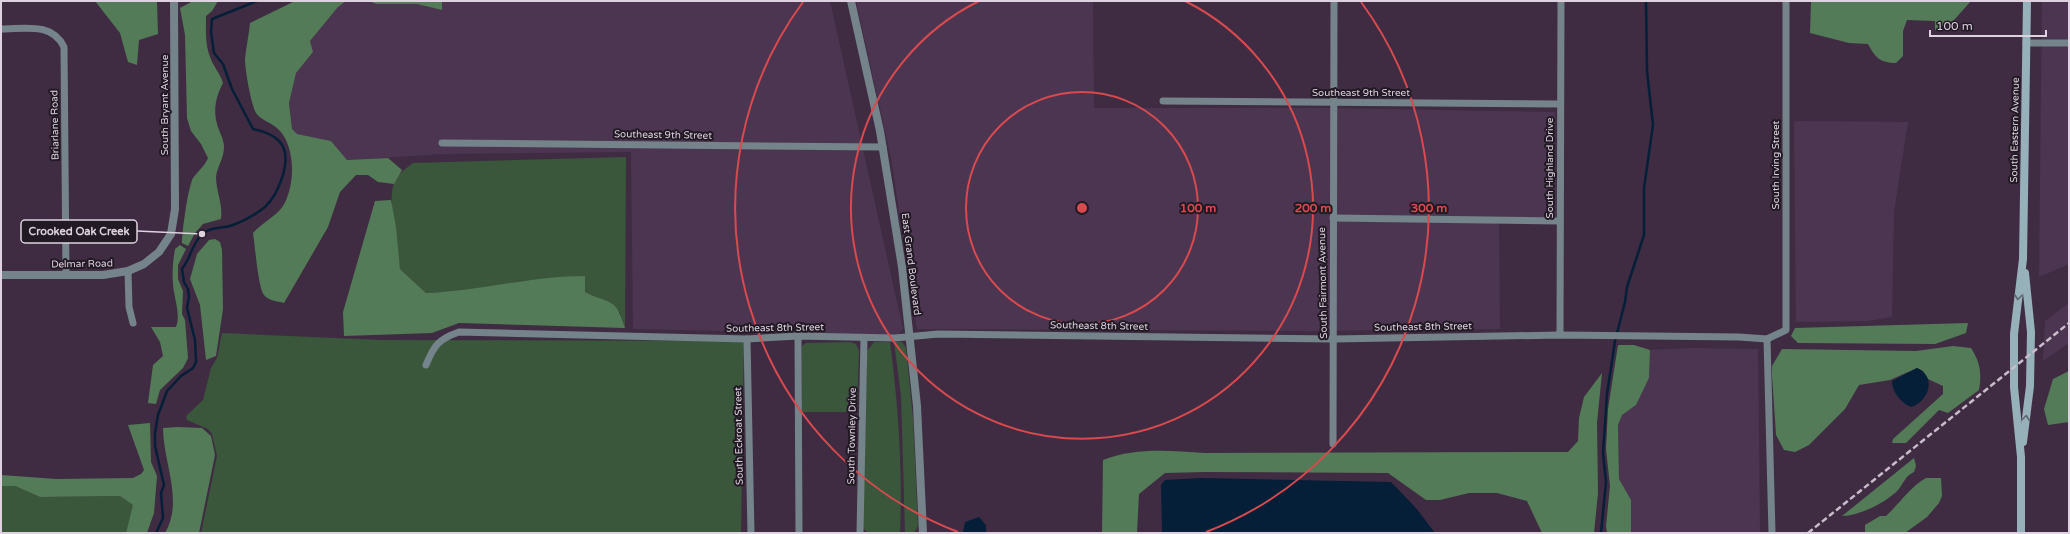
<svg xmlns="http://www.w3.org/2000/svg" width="2070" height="534" font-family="'Varela Round',sans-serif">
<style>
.built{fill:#4c3551}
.green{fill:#3a563b}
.forest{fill:#547b57}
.water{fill:#041f37}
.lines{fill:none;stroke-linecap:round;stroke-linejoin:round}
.stream{stroke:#041f37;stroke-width:2.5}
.minor{stroke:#74848a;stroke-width:7}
.tertiary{stroke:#74848a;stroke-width:8}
.secondary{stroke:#97b1ba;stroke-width:8}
.rail{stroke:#c9bccb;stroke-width:2.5;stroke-dasharray:6 3;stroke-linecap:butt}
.oneway{stroke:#5c656e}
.ring{fill:none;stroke:#d84a4d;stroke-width:2}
.labels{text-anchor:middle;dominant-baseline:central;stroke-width:4;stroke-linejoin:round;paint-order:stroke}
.street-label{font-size:10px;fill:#ded2e0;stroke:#211923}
.centre{fill:#d84a4d;stroke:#211923;stroke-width:2}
.ring-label{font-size:12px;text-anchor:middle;font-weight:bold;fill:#d84a4d;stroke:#211923;stroke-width:4;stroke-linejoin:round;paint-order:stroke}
.leader{fill:none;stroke:#ded2e0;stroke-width:1.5}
.callout-dot{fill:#ded2e0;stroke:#211923;stroke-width:1.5}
.callout{fill:#211923;stroke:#ded2e0;stroke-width:1.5}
.callout-label{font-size:11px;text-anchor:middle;font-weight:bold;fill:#ded2e0}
</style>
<rect width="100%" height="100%" fill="#3f2c43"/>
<g class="built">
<path d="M346 1 417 4 442 10V1H830L903 329 899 334 889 335 633 329 631 152 443 154 347 160 331 141 297 134 292 129 289 103 296 73 313 52 310 41 338 7Z"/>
<path d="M856 1H1093L1094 108H1325L1555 112 1556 217 1499 218 1500 329 1314 331 917 329 891 158Z"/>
<path d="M2042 1H2069V264L2039 277Z"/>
<path d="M1794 121 1908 122 1894 212 1892 317 1868 321 1796 322Z"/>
<path d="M2069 303V343L2043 361 2045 321Z"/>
<path d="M1690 348 1758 349 1760 533H1631V500L1619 479 1618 425 1622 415 1636 405 1649 378 1650 350Z"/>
</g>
<g class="green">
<path d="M626 157 625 328 620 313 598 298 585 292V276L522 281 467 291 426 293 400 269C397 248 387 201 394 183 398 174 405 169 413 163Z"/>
<path d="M222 333 381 340 744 341 741 533H201L217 456 212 434 208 429 187 420 186 416 203 400 211 368 217 358Z"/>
<path d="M850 342 856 344 859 351 857 412H802V346L806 343Z"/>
<path d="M874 342H890C898 404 903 470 900 533H868L863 528 867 351Z"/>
<path d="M894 342H902L906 348 913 418 918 526 914 533H905L901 396Z"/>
<path d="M1 486H15L40 497 120 496 134 505 126 533H1Z"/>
</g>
<g class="forest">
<path d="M95 1H157L158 34 139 40 137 65 128 62 120 33Z"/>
<path d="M193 1H218L212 11 206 16C206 29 205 44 210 57 213 66 220 73 223 83 216 96 213 109 217 124 219 132 224 139 224 147 224 158 217 167 216 177 216 191 223 204 221 219L203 224 195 233 188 246 182 243C182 232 188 187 193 178 198 171 204 167 208 158L201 144 191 131 187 118 185 35 180 8Z"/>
<path d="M295 1H346L338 7 310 41 313 52 296 73 289 103 292 129 297 134 331 141 347 160 388 158 402 170 394 184 378 182 368 175H356L340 192 328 227 284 303C277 301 269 301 264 295 258 287 255 245 253 233 261 224 271 219 279 211 296 193 297 146 278 129 271 122 262 121 256 113 251 104 245 70 245 59 246 47 249 35 250 23Z"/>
<path d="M368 1H442V10L417 4H377Z"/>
<path d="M1811 1H1971L1954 20 1935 30V21L1907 20 1903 31V56L1896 63C1880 63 1875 57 1868 44L1849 43 1810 33Z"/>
<path d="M391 200 396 227 400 269 426 293C479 291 531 276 585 276V292C611 305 615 296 625 328L459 323 432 333 344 336 343 312 375 201Z"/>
<path d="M215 239 220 242 222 250 223 309 216 356 206 360 200 305 190 279 197 254 209 240Z"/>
<path d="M180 245 186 249 178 265V279L183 291 182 314 185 320 188 358 183 368 160 390 156 404 148 403 153 365 163 356 160 342 151 327H176C181 315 174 298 173 284 172 272 173 260 175 249Z"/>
<path d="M1968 323 1966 333 1935 344 1798 343 1791 336 1795 328Z"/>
<path d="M1618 345H1634L1650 350 1649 378 1636 405 1622 415 1618 425 1619 479 1631 500V533H1607L1606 526 1610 486 1606 449 1608 409Z"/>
<path d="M1953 346 1971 348C1980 362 1982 373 1979 390L1948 413 1939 410 1906 443H1892L1893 439 1943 394V386L1928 379 1923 371 1917 368 1890 380 1859 385 1845 409 1809 445 1795 452 1784 450 1776 435 1772 376V366L1782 349 1916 351Z"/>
<path d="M2069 371V422L2048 425 2044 409 2053 379Z"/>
<path d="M1602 373 1597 423 1598 493 1594 533H1542L1527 501 1497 493H1469L1440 500H1426L1388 473 1204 472 1165 473 1139 494 1137 533H1102L1103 460C1137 447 1170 451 1205 453L1568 452 1578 441 1579 418 1584 397Z"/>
<path d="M150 423 151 462 157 476 154 513 147 533H126L133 505 120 496 40 497 15 486H1V475L56 479 133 478 141 474 144 470 128 425Z"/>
<path d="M178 427 202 428 211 436 215 455 199 533H165C184 501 163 462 163 428Z"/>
<path d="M1914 458 1916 466 1914 472C1905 476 1904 483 1898 490 1887 502 1859 516 1842 516Z"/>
<path d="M1926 478H1941L1942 496 1939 503 1927 517 1905 533H1865V525L1880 516H1886C1900 503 1910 487 1926 478Z"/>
</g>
<g class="water">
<path d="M1917 368C1937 377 1929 401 1911 407 1901 403 1892 392 1892 381Z"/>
<path d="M1201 478 1391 482 1416 508 1435 533H1162L1161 485 1165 480Z"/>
<path d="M979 517 986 525V533H963L965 522Z"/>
</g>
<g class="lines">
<g class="stream">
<path d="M156 533 163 518 161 493 164 485 155 446V433L158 415 167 391 181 376 193 368 196 362 195 340 187 308 189 297 188 289 184 282 182 269C190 259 192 245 201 235 210 226 223 229 233 225 244 221 256 214 265 207 278 195 292 161 282 145 276 135 263 131 253 129L232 89 223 64 214 53 211 32 212 19 257 1"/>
<path d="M1601 533 1606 482 1603 453 1607 394 1615 341 1625 302 1627 287 1644 235V188L1653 125 1647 71 1646 1"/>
</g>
<g class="minor">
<path d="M1 29C25 29 52 22 64 47L66 274"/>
<path d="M2026 43H2069"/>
<path d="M1163 101 1559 104"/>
<path d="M442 143 883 147"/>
<path d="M1333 218 1560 221"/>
<path d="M128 271 129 307 133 323"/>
<path d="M1560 335 1561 1"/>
<path d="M798 336 799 533"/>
<path d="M747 339 751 533"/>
<path d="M1767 339 1772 533"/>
<path d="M426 365C434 345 439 339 459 332L747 339 798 336 895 338 938 334 1334 339 1560 335 1739 337 1767 339 1786 330V1"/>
<path d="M1333 444 1334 1"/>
<path d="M860 533 864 339"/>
</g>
<g class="tertiary">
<path d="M851 1 880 131 902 267 917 406 923 533"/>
<path d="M1 275H103L128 271 144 264 159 252 171 234 175 209 174 1"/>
</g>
<g class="secondary">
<path d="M2023 442 2030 386 2031 332 2025 273"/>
<path d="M2021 533V457L2014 387V334L2023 259 2027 1"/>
</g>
<path class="rail" d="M1808 533 2069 323"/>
</g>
<defs><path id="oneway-chevron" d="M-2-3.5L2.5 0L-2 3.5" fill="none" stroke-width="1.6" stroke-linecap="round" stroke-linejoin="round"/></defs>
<g class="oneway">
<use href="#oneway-chevron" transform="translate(2018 297) rotate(97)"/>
<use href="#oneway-chevron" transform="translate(2026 418) rotate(-83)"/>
</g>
<g class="ring">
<circle cx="1082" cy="208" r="116"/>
<path d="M1185 1A231 231 0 1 1 979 1"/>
<path d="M958 532A347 347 0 0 1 803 2M1361 2A347 347 0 0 1 1206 532"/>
</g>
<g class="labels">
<g class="street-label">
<text x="1361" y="93">Southeast 9th Street</text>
<text transform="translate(165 105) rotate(-90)">South Bryant Avenue</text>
<text transform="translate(55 125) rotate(-91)">Briarlane Road</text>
<text transform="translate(2015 130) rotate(-89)">South Eastern Avenue</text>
<text transform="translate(663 135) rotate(1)">Southeast 9th Street</text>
<text transform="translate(1776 165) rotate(-90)">South Irving Street</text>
<text transform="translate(1550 168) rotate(-90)">South Highland Drive</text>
<text transform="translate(82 264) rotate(-1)">Delmar Road</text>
<text transform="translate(911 264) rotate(83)">East Grand Boulevard</text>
<text transform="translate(1323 283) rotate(-91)">South Fairmont Avenue</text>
<text transform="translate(1099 326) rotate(1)">Southeast 8th Street</text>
<text transform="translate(1423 327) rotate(-1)">Southeast 8th Street</text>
<text transform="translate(775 328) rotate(-1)">Southeast 8th Street</text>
<text transform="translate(739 436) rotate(-91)">South Eckroat Street</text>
<text transform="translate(852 436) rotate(-89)">South Townley Drive</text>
</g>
</g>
<circle cx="1082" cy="208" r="6" class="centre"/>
<g class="ring-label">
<text x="1198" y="212">100 m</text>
<text x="1313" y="212">200 m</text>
<text x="1429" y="212">300 m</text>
</g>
<path class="leader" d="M202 234L137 231"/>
<circle class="callout-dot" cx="202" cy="234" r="4"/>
<rect class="callout" x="21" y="220" width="116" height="23" rx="4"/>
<g class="callout-label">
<text x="79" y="235">Crooked Oak Creek</text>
</g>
<rect width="2070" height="534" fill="none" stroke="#ded2e0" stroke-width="4"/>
<path d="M1930 30v6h116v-6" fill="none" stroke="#ded2e0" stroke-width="2"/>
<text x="1936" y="30" font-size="12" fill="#ded2e0" stroke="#211923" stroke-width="3" paint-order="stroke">100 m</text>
</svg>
